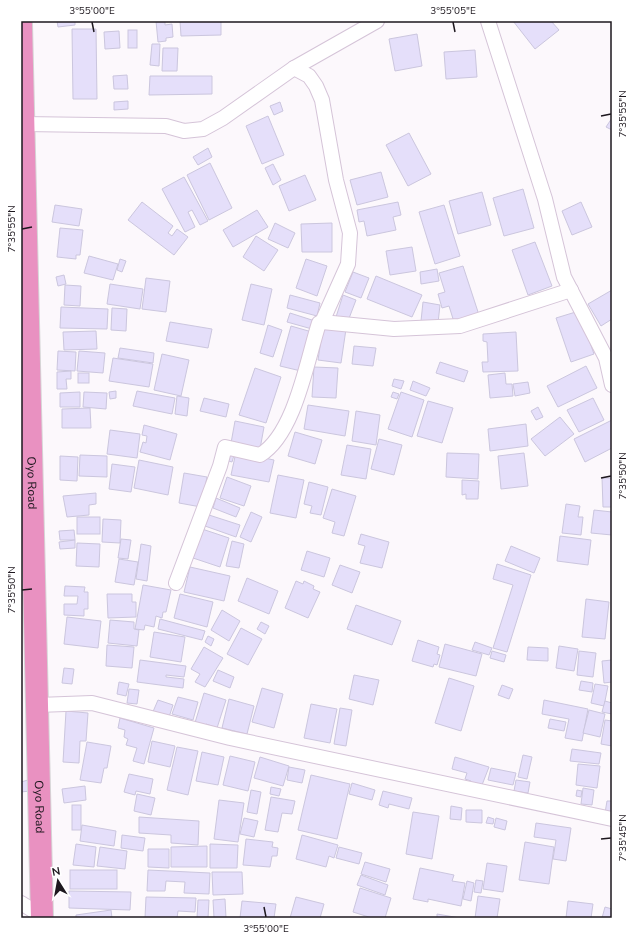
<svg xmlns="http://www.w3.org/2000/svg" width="633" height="939" font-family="'Nunito Sans',sans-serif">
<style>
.building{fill:#e5dffa;stroke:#cbc6de}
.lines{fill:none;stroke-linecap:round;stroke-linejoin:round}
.street-casing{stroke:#d5c4d8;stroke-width:16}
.highway-casing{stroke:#d6d5d6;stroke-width:24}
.street{stroke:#fff;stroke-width:14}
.highway{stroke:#e991c1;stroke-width:22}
.ticks{fill:none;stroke:#1d171e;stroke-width:1.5}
.labels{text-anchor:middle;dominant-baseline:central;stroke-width:4;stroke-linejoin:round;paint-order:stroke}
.street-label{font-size:12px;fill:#1d171e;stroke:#fff}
.neatline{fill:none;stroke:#1d171e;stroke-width:1.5}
.ticks-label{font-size:10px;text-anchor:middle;fill:#1d171e}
</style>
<rect width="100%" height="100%" fill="#fcf8fc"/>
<g class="building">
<path d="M57 21H75V25L58 27Z"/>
<path d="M156 21H165V25L172 24 173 37 166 38V41L158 42Z"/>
<path d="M180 21H221V35L181 36Z"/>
<path d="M513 21H551L559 30 535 49Z"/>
<path d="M72 29H96L97 99H73Z"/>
<rect x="128" y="30" width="9" height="18"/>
<path d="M119 31 120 48 105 49 104 32Z"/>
<path d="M417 34 422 66 395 71 389 39Z"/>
<path d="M152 44H160L159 66 150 65Z"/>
<path d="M163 48H178L177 71H162Z"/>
<path d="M475 50 477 77 446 79 444 52Z"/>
<path d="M127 75 128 89H114L113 76Z"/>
<path d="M150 76H212V94L149 95Z"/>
<path d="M128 101V109L114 110V102Z"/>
<path d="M280 102 283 111 274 115 270 106Z"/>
<path d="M268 116 284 155 262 164 246 126Z"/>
<path d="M612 118V130L606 127Z"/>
<path d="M409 133 431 174 408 186 386 145Z"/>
<path d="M208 148 212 157 198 165 193 157Z"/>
<path d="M210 163 232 208 209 220 187 175Z"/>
<path d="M273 164 281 180 273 185 265 168Z"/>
<path d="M381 172 388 197 357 205 350 180Z"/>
<path d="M305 175 316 200 289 211 279 186Z"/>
<path d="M184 177 208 221 200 225 192 210 188 212 195 227 185 232 162 189Z"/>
<path d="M523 189 534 228 504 236 493 198Z"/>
<path d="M482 192 491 225 458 234 449 201Z"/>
<path d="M142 202 173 226 168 233 172 236 177 229 188 237 174 255 128 220Z"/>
<path d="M398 202 401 215 393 217 396 230 367 236 364 221 359 222 357 210Z"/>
<path d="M581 202 592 227 572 235 562 211Z"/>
<path d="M55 205 82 209 79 226 52 222Z"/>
<path d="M444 205 460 256 435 264 419 212Z"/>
<path d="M257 210 268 227 233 247 223 230Z"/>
<path d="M275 223 295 233 288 248 268 239Z"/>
<path d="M332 223V252H302L301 224Z"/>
<path d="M60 228 83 230 80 255H76V259L57 257Z"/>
<path d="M256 236 278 250 264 271 243 257Z"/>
<path d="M535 242 552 286 528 295 512 250Z"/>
<path d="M412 247 416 271 390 275 386 251Z"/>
<path d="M89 256 118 264 113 280 84 273Z"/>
<path d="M120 259 126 261 122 272 117 270Z"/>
<path d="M306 259 327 266 317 296 296 288Z"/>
<path d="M463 266 479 315 454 322 449 306 442 308 438 294 445 292 439 273Z"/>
<path d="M437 269 439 281 421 284 420 272Z"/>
<path d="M353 272 369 278 361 298 345 292Z"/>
<path d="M64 275 66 284 58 286 56 277Z"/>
<path d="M376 276 422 295 412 317 367 299Z"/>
<path d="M146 278 170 281 166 312 142 309Z"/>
<path d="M110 284 143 289 140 309 107 304Z"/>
<path d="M251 284 272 289 264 325 242 320Z"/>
<path d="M65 285 81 286 80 306 64 305Z"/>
<path d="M612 290V319L601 326 588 304Z"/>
<path d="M290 295 320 303 317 316 287 308Z"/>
<path d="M343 295 356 300 348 321 336 317Z"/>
<path d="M423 302 440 305 438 323 421 321Z"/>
<path d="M61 307 108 309 107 329 60 328Z"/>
<path d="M112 308 127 309 126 331 111 330Z"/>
<path d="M579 311 594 354 571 362 556 318Z"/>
<path d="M290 313 315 321 312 329 287 322Z"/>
<path d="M170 322 212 329 208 348 166 341Z"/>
<path d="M268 325 282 330 273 357 260 353Z"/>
<path d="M291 326 312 332 301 371 280 366Z"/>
<path d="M323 326 346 329 341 363 318 360Z"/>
<path d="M96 331 97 349 64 350 63 332Z"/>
<path d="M516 332 518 371 483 372 482 362H488L487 342 483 341V334Z"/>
<path d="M354 346 376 348 373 366 352 364Z"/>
<path d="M120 348 154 353 153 363 118 358Z"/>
<path d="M58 351 76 352 75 371 57 370Z"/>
<path d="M79 351 105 353 103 373 77 371Z"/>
<path d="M162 354 189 360 181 396 154 390Z"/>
<path d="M113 358 153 364 149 387 109 381Z"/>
<path d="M440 362 468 371 464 382 436 373Z"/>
<path d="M586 366 597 388 558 407 547 386Z"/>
<path d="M314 367 338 368 336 398 312 397Z"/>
<path d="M255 368 281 377 266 423 239 415Z"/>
<path d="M71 371V379H66L67 389H57V372Z"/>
<rect x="78" y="373" width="11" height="10"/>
<path d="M505 373 506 384H512L513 396 490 398 488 375Z"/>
<path d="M394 379 404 381 401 389 392 386Z"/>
<path d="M413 381 430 388 426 396 410 390Z"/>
<path d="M528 382 530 393 515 396 513 384Z"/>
<path d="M116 391V398L110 399 109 392Z"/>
<path d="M137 391 175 398 172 414 133 406Z"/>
<path d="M80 392V407H60V393Z"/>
<path d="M84 392 107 393 106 409 83 407Z"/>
<path d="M393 392 399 394 397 399 391 397Z"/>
<path d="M401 392 424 400 412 437 388 429Z"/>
<path d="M177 396 189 398 187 416 175 414Z"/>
<path d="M204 398 229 404 226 417 200 411Z"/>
<path d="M593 398 604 420 579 432 567 410Z"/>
<path d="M428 401 453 408 442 443 417 436Z"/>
<path d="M308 405 349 411 345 436 304 429Z"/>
<path d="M538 407 543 417 536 420 531 411Z"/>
<path d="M90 408 91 428H62V409Z"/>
<path d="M356 411 380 415 376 445 352 441Z"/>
<path d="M560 417 574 434 545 456 531 439Z"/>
<path d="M612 420V448L585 462 574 439Z"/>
<path d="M235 421 264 427 260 449 231 443Z"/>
<path d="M526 424 528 446 490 451 488 429Z"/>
<path d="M144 425 177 434 170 460 140 452 143 442 146 443 147 436 142 435Z"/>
<path d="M110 430 140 434 137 458 107 454Z"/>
<path d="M295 432 322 440 315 464 288 456Z"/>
<path d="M379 439 402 445 394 475 371 469Z"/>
<path d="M347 445 371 449 366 479 341 475Z"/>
<path d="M228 450 235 452 232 462 225 460Z"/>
<path d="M236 452 274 460 269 482 231 475Z"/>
<path d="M447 453 479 454 478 479 446 477Z"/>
<path d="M524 453 528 486 501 489 498 456Z"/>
<path d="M80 455 107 456V477L79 476Z"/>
<path d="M60 456 78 457 77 481 60 480Z"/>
<path d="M139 460 173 467 168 495 134 488Z"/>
<path d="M112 464 135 467 131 492 109 489Z"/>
<path d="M184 473 207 477 201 507 179 503Z"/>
<path d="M278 475 304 480 296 518 270 513Z"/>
<path d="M227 477 251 486 244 506 220 498Z"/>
<path d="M602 478H612V507H603Z"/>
<path d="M462 480 479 481 478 499H466V494L462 495Z"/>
<path d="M309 482 328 487 321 515 310 513 312 506 304 504Z"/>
<path d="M332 489 356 496 344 536 332 533 335 522 323 518Z"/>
<path d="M96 493V504L89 505V515L67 517 63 496Z"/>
<path d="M216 498 240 508 236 517 213 508Z"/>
<path d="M566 504 580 506 578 517H583L581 535 562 533Z"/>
<path d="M594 510 612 512V535L591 533Z"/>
<path d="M251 512 262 517 251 542 240 537Z"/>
<path d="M209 515 240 525 236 537 205 526Z"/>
<rect x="77" y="517" width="23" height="17"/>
<path d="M103 519 121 520 120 543 102 542Z"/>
<path d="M202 529 229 538 220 567 193 558Z"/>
<path d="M74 530 75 540H60L59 531Z"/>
<path d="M361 534 389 542 382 568 360 563 365 546 358 544Z"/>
<path d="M560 536 591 540 588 565 557 561Z"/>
<path d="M121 539 131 540 128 559 118 558Z"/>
<path d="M75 540V548L60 549 59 542Z"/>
<path d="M232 541 244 544 239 568 226 566Z"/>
<path d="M77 543 100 544 99 567 76 566Z"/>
<path d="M141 544 151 546 147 581 136 579Z"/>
<path d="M511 546 540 558 534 573 505 561Z"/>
<path d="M307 551 330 558 324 577 301 570Z"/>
<path d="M119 559 138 562 134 585 115 582Z"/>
<path d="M497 564 531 575 507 652 493 648 513 585 493 579Z"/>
<path d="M340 565 360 572 352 593 332 585Z"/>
<path d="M190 567 230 576 224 601 184 592Z"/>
<path d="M247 578 278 591 269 614 238 601Z"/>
<path d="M296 581 303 584 304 581 314 586 313 589 320 592 308 618 285 608Z"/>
<rect x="21" y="582" width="2" height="17"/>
<path d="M143 585 171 590 166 612H163L162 618 156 616 154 627 145 625 144 630 135 629Z"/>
<path d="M65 586 85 587 84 592H88V609H84V616L64 615V604H77L78 596H64Z"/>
<path d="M107 594H132V602H136V617L108 618Z"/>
<path d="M180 594 213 602 207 627 174 618Z"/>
<path d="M586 599 609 602 605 639 582 637Z"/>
<path d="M356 605 401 621 392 645 347 629Z"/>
<path d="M222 610 240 621 229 641 211 630Z"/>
<path d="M67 617 101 621 98 648 64 644Z"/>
<path d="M160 619 205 631 202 640 158 629Z"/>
<path d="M110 620 134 622V629L139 630 137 646 108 643Z"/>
<path d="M261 622 269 626 265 634 257 629Z"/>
<path d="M241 628 262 639 248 665 227 654Z"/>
<path d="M154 632 185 637 181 662 150 657Z"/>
<path d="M208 636 214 639 211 646 205 642Z"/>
<path d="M418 640 439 647 437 654 440 655 437 665 434 664 433 667 412 661Z"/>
<path d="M475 642 492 648 489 655 472 650Z"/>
<path d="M445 644 482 654 476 676 439 667Z"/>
<path d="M107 645 134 647 132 668 106 666Z"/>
<path d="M559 646 578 649 574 671 556 668Z"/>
<path d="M204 647 223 658 205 687 195 682 200 674 191 669Z"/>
<path d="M528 647 548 648V661L527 660Z"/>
<path d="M492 651 506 655 504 662 490 658Z"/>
<path d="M579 651 596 653 593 677 577 675Z"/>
<path d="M140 660 186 666 184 677 166 675V677L184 679 183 688 137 682Z"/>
<path d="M612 660V682L604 683 602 661Z"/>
<path d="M64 668 74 669 72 684 62 683Z"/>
<path d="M218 670 234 677 230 688 213 681Z"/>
<path d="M354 675 379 680 373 705 349 699Z"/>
<path d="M449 678 474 686 461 731 435 723Z"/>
<path d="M581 681 593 683 592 692 579 690Z"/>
<path d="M119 682 129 684 126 696 117 694Z"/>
<path d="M595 684 608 686 604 706 591 703Z"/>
<path d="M502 685 513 689 509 699 498 695Z"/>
<path d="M262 688 283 694 274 728 252 722Z"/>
<path d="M129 689 139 690 137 704 127 703Z"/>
<path d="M204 693 226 700 217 728 206 724 205 729 194 726Z"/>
<path d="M178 697 198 702 193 720 172 714Z"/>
<path d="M229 699 254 706 247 734 222 728Z"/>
<path d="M158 700 173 705 168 720 152 714Z"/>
<path d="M544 700 588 709 582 741 565 738 569 719 542 714Z"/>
<path d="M605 701 612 703V714L602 712Z"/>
<path d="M311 704 337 709 330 743 304 738Z"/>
<path d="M340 708 352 710 346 746 334 744Z"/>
<path d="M589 710 605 714 600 737 583 733Z"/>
<path d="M66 711 88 713 86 741H80L79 763 63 762Z"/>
<path d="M120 718 154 728 144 764 133 761 137 748 126 745 128 739 124 737 125 730 118 728Z"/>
<path d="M550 719 566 722 564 731 548 728Z"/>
<path d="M605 720 612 721V746L601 744Z"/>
<path d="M152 741 175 746 170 767 148 762Z"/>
<path d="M87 742 111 746 107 768H104L101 783 80 780Z"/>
<path d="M177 747 198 751 188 795 167 790Z"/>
<path d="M572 749 601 753 599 764 570 761Z"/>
<path d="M202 752 224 757 218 785 196 781Z"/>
<path d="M523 755 532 757 527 779 518 777Z"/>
<path d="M230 756 255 762 248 791 223 785Z"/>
<path d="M260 757 289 766 283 786 254 778Z"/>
<path d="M455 757 489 767 482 785 470 783 471 781 465 779 467 773 452 769Z"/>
<path d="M578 764 600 766 597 788 576 785Z"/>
<path d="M289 767 305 770 302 783 287 780Z"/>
<path d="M491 768 516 773 513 785 488 780Z"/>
<path d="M129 774 153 779 150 794 136 791 135 795 124 792Z"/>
<path d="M311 775 350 784 337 839 298 830Z"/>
<path d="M28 780 30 791 21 792V782Z"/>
<path d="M516 780 530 782 528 793 514 791Z"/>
<path d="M352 783 375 790 372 800 349 794Z"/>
<path d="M85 786 86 800 64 803 62 789Z"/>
<path d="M271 787 281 789 279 796 270 794Z"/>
<path d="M583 788 594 790 592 805 581 804Z"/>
<path d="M251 790 261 792 257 814 247 812Z"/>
<path d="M577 790 582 791 581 797 576 796Z"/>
<path d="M383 791 412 798 409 809 389 804 388 808 379 805Z"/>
<path d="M137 794 155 798 151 815 134 811Z"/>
<path d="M271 797 295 801 292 814 282 813 278 832 265 830Z"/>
<path d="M219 800 244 803 238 842 214 839Z"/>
<path d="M607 801H612V814L605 813Z"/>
<rect x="72" y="805" width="9" height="25"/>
<path d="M451 806 462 808 461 820 450 819Z"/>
<path d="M466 810H482V823L466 822Z"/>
<path d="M413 812 439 816 432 859 406 854Z"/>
<path d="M139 817 199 821 198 845 171 843V835L139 833Z"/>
<path d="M488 817 494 819 493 824 486 823Z"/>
<path d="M244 818 258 821 254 837 240 834Z"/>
<path d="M496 818 507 821 505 830 494 827Z"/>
<path d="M536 823 571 828 566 861 553 859 556 840 534 837Z"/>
<path d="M82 825 116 831 114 846 80 841Z"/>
<path d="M122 835 145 838 143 851 121 848Z"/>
<path d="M302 835 338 845 334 858 329 856 326 867 296 859Z"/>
<path d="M246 839 273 842 272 847 278 848 277 856H272L270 867 243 865Z"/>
<path d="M525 842 554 847 549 884 519 880Z"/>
<path d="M76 844 96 847 94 867 73 865Z"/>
<path d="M210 844 238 845 237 868H210Z"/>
<path d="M207 846V867H171V847Z"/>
<path d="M100 847 127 851 125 869 97 866Z"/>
<path d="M339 847 362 853 359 864 336 858Z"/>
<path d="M148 849H169V868L148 867Z"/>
<path d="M365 862 390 869 386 882 361 874Z"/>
<path d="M487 863 507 866 503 892 483 889Z"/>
<path d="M420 868 454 875 452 881 465 883 461 906 428 899V902L413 899Z"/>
<rect x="70" y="870" width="47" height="19"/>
<path d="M148 870 210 873 209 894 184 893 185 882 166 881 165 891H147Z"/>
<path d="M212 872H242L243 894 213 895Z"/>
<path d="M361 875 388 885 385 895 357 885Z"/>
<path d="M476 880 483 881 481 893 474 892Z"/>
<path d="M467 881 474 883 471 901 463 899Z"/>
<path d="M360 888 391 898 385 918H372L353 912Z"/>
<path d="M69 891 131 892 130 910 69 908Z"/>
<path d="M478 896 500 899 497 918H475Z"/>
<path d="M146 897 196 898 195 912 178 911 177 918H145Z"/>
<path d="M296 897 324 904 320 918H290Z"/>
<path d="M225 899 226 918H214L213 900Z"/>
<path d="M198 900H209L208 918H197Z"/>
<path d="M242 901 276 904 274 918H240Z"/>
<path d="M568 901 593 904 591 918H566Z"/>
<path d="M605 907 612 909V918H602Z"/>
<path d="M111 910 112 918H76V915Z"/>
<path d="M437 914 460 918H437Z"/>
</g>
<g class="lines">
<defs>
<g id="street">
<path d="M488 21 545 199 564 277 606 358 612 385"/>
<path d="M23 124 166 126 184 131 203 129 223 118 294 68 377 21"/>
<path d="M322 322 394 329 460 326 571 290"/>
<path d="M176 583 220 466 225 447 260 455C295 434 307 360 319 323L322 322 348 264 350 233 336 180 322 100 316 86 309 76 294 68"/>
<path d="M38 705 92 703 230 738 612 819"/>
<path d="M21 903 42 916"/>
</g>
<g id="highway">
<path id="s1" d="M21 24 42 918"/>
</g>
</defs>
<use href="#street" class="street-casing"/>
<use href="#highway" class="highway-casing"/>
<use href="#street" class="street"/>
<use href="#highway" class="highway"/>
</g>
<path class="ticks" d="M92 22 94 32M453 22 455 32M601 116 611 114M22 229 32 227M601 478 611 476M22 590 32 589M601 839 611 838M264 907 266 917"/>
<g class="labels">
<g class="street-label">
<text stroke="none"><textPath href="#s1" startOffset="459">Oyo Road</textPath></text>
<text stroke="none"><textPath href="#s1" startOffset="783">Oyo Road</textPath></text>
</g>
</g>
<rect width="633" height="939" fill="none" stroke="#ffffff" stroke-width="44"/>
<g transform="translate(58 881) rotate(349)" stroke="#ffffff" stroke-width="3" paint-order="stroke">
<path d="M0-3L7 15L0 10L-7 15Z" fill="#1d171e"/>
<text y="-6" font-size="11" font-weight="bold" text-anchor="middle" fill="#1d171e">N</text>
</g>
<rect x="22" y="22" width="589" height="895" class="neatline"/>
<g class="ticks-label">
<text x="92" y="14">3°55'00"E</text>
<text x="453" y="14">3°55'05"E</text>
<text transform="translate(622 114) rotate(-90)" y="4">7°35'55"N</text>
<text transform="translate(11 229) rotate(-90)" y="4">7°35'55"N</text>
<text transform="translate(622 476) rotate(-90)" y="4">7°35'50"N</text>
<text transform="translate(11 590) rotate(-90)" y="4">7°35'50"N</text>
<text transform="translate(622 838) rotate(-90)" y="4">7°35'45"N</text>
<text x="266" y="932">3°55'00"E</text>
</g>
</svg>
